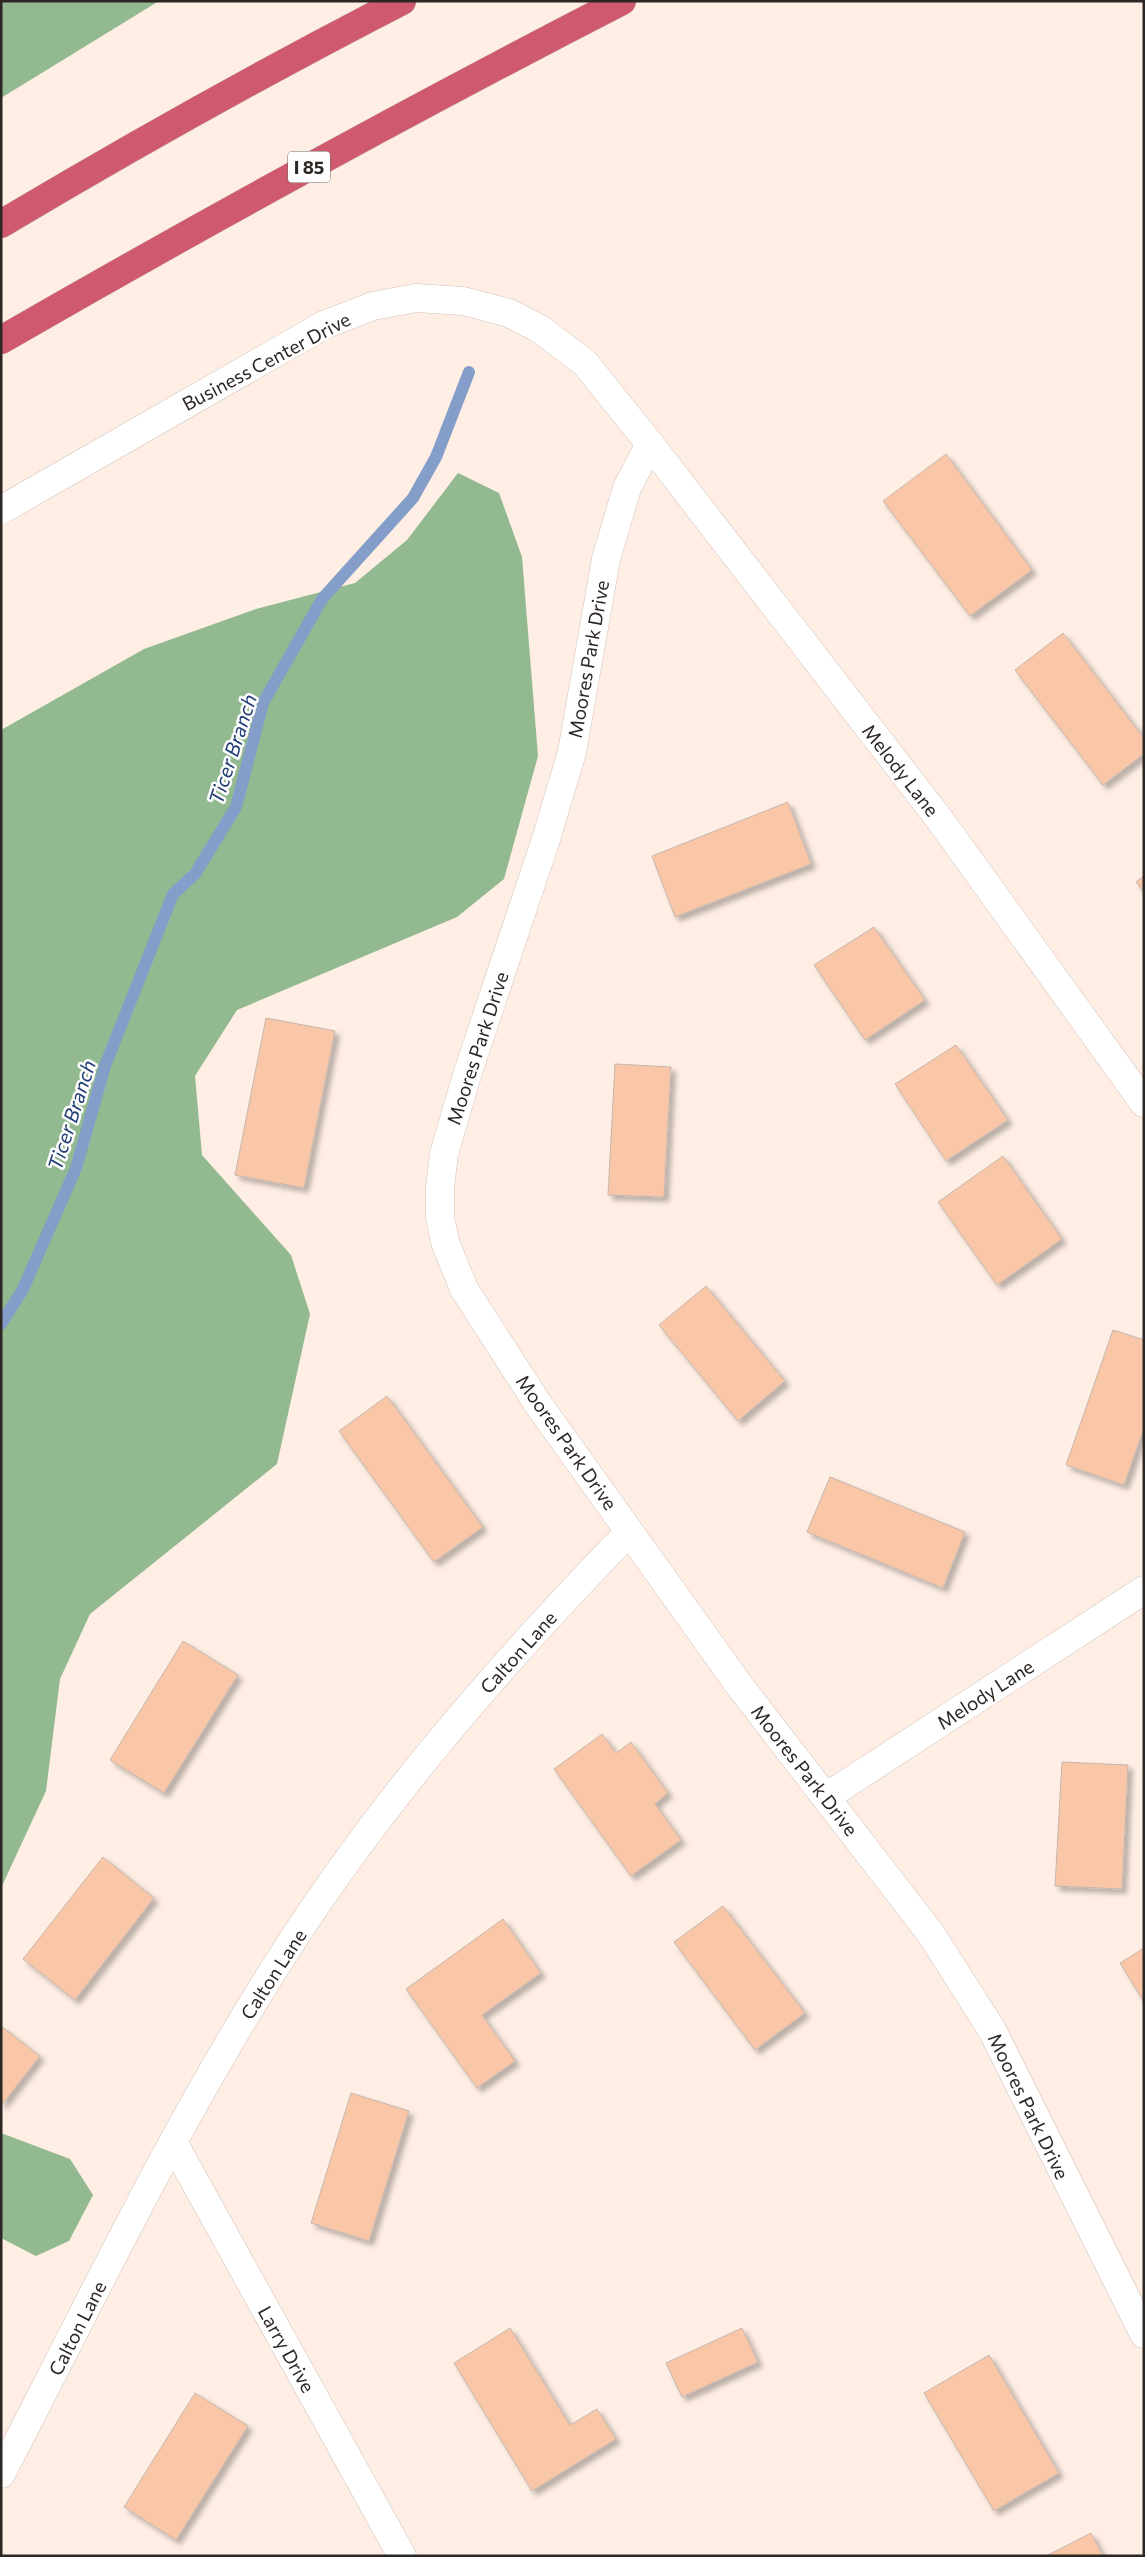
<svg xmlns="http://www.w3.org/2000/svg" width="1145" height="2557" font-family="Commissioner,sans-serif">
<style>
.forest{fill:#93b991}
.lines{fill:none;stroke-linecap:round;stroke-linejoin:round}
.stream{stroke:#859ec9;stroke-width:12}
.building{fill:#f9c7a8;stroke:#c5b6ad;filter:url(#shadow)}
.street-casing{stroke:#d3c3ba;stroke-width:29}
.highway-casing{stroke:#d5d4d3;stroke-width:29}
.street{stroke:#fff;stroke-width:28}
.highway{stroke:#d05a6d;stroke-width:28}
.labels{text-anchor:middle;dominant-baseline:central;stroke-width:5;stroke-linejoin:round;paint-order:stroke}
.shield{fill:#fefefe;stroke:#6c6865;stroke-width:1}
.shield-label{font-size:18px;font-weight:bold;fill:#2d2724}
.street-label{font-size:19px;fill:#2d2724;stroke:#fefefe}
.water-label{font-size:20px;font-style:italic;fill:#203d74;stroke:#fefefe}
</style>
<defs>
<filter id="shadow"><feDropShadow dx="4.5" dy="4.5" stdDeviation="2.5" flood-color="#0004"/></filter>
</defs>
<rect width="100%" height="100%" fill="#feeee4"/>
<g class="forest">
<path d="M1 1H159L1 98Z"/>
<path d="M458 473 499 493 522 557 538 756 504 879 457 917 237 1010 195 1076 202 1155 291 1255 310 1314 277 1464 90 1614 60 1679 46 1791 1 1888V730L144 649 256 609 355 583 407 540Z"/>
<path d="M1 2133 70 2159 93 2195 69 2241 36 2256 1 2238Z"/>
</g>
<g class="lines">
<path class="stream" d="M1 1324 23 1289 76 1168 105 1066 173 894 195 874 236 807 263 703 322 599 413 498 436 457 469 372"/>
</g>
<g class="building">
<path d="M946 454 1032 570 970 616 883 501Z"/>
<path d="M1063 633 1144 738V754L1103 785 1015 670Z"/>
<path d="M788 802 811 864 675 917 652 856Z"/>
<path d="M1144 876V892L1136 882Z"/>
<path d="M874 927 925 1000 865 1040 814 965Z"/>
<path d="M266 1018 335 1031 304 1188 235 1175Z"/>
<path d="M956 1045 1008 1120 946 1161 895 1084Z"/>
<path d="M615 1064 671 1067 664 1197 608 1195Z"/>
<path d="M1003 1156 1062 1239 997 1285 938 1202Z"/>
<path d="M706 1286 785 1381 738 1421 659 1325Z"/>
<path d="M1113 1330 1144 1340V1428L1124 1485 1066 1465Z"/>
<path d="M387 1396 483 1527 434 1562 339 1431Z"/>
<path d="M830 1477 965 1532 943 1588 807 1532Z"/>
<path d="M183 1641 238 1675 164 1793 110 1760Z"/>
<path d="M602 1734 616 1753 631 1742 668 1793 655 1804 681 1840 631 1876 554 1769Z"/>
<path d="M1062 1762 1128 1765 1122 1889 1055 1886Z"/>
<path d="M103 1857 154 1898 75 2000 23 1959Z"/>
<path d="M723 1906 805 2013 755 2050 674 1942Z"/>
<path d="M503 1919 541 1973 482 2015 515 2061 477 2088 406 1989Z"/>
<path d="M1144 1948V2002L1120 1963Z"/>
<path d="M1 2026 40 2056 1 2106Z"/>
<path d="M351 2093 409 2111 369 2241 311 2223Z"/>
<path d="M510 2328 570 2425 597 2409 616 2439 532 2491 454 2363Z"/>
<path d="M742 2328 758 2362 682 2397 666 2363Z"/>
<path d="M989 2355 1059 2473 994 2511 924 2393Z"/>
<path d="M195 2393 248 2426 176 2540 124 2507Z"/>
<path d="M1091 2533 1103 2556H1046Z"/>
</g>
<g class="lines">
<defs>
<g id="street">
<path d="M650 444 627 488 606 559 572 752 547 836 467 1075 444 1154 440 1187V1217L445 1242 464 1289 538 1404 739 1685 931 1934 992 2030 1144 2334"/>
<path d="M1 510 324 325 373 306 416 298 463 301 509 313 540 329 585 363 650 444 940 820 1144 1103"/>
<path d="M826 1797 1144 1590"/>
<path d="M173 2142 402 2556"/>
<path d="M1 2474C90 2303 173 2128 276 1966 376 1807 499 1666 629 1532"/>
</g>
<g id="highway">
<path d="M1 224C132 146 266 71 402 1"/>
<path d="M1 340C206 222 412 109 622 1"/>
</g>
</defs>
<use href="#street" class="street-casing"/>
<use href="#highway" class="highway-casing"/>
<use href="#street" class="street"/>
<use href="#highway" class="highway"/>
</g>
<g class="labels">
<rect class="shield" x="288" y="151.5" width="42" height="31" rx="4"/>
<g class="shield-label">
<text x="309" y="167">I 85</text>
</g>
<g class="street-label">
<text transform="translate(266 361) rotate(-28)">Business Center Drive</text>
<text transform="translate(588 659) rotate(-80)">Moores Park Drive</text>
<text transform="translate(901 770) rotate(52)">Melody Lane</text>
<text transform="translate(477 1048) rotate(-72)">Moores Park Drive</text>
<text transform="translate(567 1442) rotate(55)">Moores Park Drive</text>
<text transform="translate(518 1652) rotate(-48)">Calton Lane</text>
<text transform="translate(985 1694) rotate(-33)">Melody Lane</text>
<text transform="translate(805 1770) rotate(52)">Moores Park Drive</text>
<text transform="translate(273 1974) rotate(-57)">Calton Lane</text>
<text transform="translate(1029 2106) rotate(64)">Moores Park Drive</text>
<text transform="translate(77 2328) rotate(-63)">Calton Lane</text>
<text transform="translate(287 2349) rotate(61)">Larry Drive</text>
</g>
<g class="water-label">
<text transform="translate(232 749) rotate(-72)">Ticer Branch</text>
<text transform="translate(71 1115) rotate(-72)">Ticer Branch</text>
</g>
</g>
<rect width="1145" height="2557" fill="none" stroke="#2d2724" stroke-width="5"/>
</svg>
